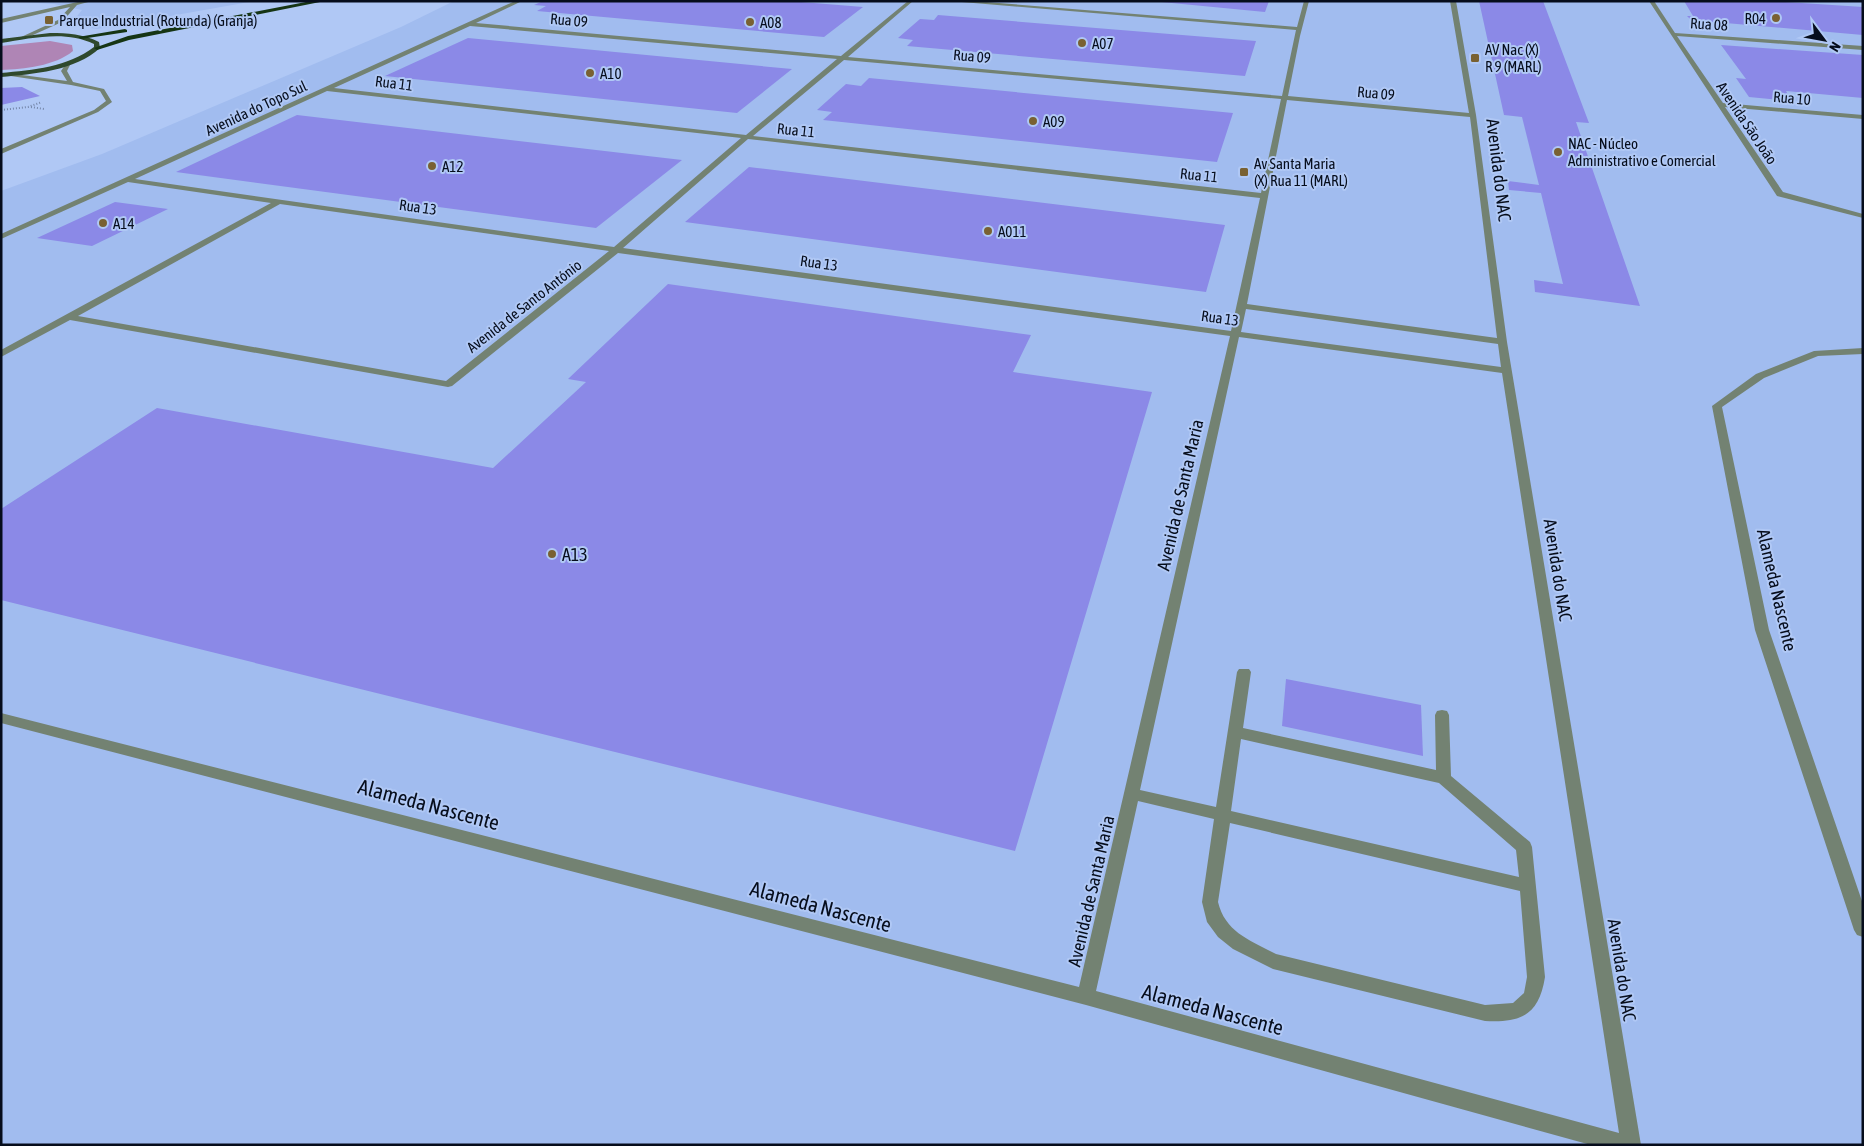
<svg xmlns="http://www.w3.org/2000/svg" width="1864" height="1146" font-family="'Asap Condensed',sans-serif">
<style>
.built{fill:#a1bcef}
.green{fill:#af85b5}
.building{fill:#8b89e7}
.lines{fill:none;stroke-linecap:round;stroke-linejoin:round}
.path{stroke:#7688ab;stroke-width:2;stroke-dasharray:1 2;stroke-linecap:butt}
.minor{fill:#738272;fill-rule:evenodd}
.major{fill:#2f492d;fill-rule:evenodd}
.highway{fill:#163514;fill-rule:evenodd}
.poi-dot{fill:#796132;stroke:#b0c8f5;stroke-width:2}
.labels{text-anchor:middle;dominant-baseline:central;stroke-width:4;stroke-linejoin:round;paint-order:stroke}
.far-poi-label{font-size:15px;fill:#060d1c;stroke:#b0c8f5;text-anchor:start}
.far-street-label{font-size:15px;fill:#060d1c;stroke:#b0c8f5}
.street-label{font-size:18px;fill:#060d1c;stroke:#b0c8f5}
.poi-label{font-size:18px;fill:#060d1c;stroke:#b0c8f5;text-anchor:start}
.near-street-label{font-size:21px;fill:#060d1c;stroke:#b0c8f5}
</style>
<rect width="100%" height="100%" fill="#b0c8f5"/>
<g class="built">
<path d="M4 1H255L97 29 70 25 82 10 54 4Z"/>
<path d="M454 1H1863V1145H1V191L102 154 401 27Z"/>
</g>
<path class="green" d="M50 41 72 45 73 51C55 66 24 69 1 70V46Z"/>
<g class="building">
<path d="M543 1H789L863 7 824 37 537 11 546 6 534 5Z"/>
<path d="M1151 1H1269L1265 12Z"/>
<path d="M1479 1H1543L1589 123 1576 122 1640 306 1535 292 1534 280 1563 284 1541 193 1509 190 1508 181 1539 185 1522 117 1504 115Z"/>
<path d="M1684 1H1770L1863 7V35L1691 20 1687 16H1693Z"/>
<path d="M938 15 1256 41 1245 76 907 46 913 40 898 38 920 19 934 20Z"/>
<path d="M468 38 792 69 737 113 385 76Z"/>
<path d="M1721 45 1863 55V98L1786 91 1792 101 1749 97 1736 78 1746 79Z"/>
<path d="M869 78 1233 113 1217 162 823 120 832 112 817 110 846 84 861 86Z"/>
<path d="M22 87 40 96 1 105V88Z"/>
<path d="M297 115 682 160 596 228 176 172Z"/>
<path d="M749 167 757 168 1225 225 1206 292 685 222Z"/>
<path d="M115 202 168 209 92 246 37 238Z"/>
<path d="M668 284 1031 335 1013 372 1152 392 1015 851 1 600V509L157 408 493 468 586 382 568 379Z"/>
<path d="M1286 679 1421 705 1423 756 1282 726Z"/>
</g>
<g class="lines">
<g class="path">
<path d="M31 107 44 109"/>
<path d="M1 110 28 107 42 102"/>
</g>
<g class="minor">
<path d="M82 1H92L77 5 62 22 24 39 19 38 58 20 70 7 1 23V19Z"/>
<path d="M515 1H522L476 23 841 56 908 1H913L848 57 1282 96 1296 30 950 1H974L1297 27 1304 1H1309L1300 36 1288 96 1469 113 1450 1H1456L1476 115 1507 342 1641 1145H1591L1086 1005 1 723V713L1079 987 1230 336 618 253 452 386 448 387 70 320 1 357V350L271 203 128 182 1 239V234ZM470 26 837 59 746 135 334 88ZM844 60 1281 99 1261 193 753 136ZM327 91 741 138 614 247 135 179ZM1287 100 1470 117 1497 338 1247 304ZM748 139 1260 198 1231 331 623 248ZM280 204 609 251 446 381 78 316ZM1246 309 1498 344 1501 367 1241 332ZM1239 337 1502 373 1619 1133 1096 991 1138 801 1214 819 1202 902 1207 922 1218 937 1233 949 1273 969 1485 1021C1521 1023 1539 1015 1545 977L1532 847 1530 842 1451 776 1449 715 1447 711 1442 710 1437 711 1435 715 1436 770 1243 728 1251 672 1249 669H1239L1237 672 1216 807 1140 790ZM1241 739 1439 783 1516 850 1519 877 1231 811ZM1230 823 1520 891 1527 977 1524 993 1513 1003 1485 1005 1276 954C1251 941 1225 932 1218 902Z"/>
<path d="M1649 1H1654L1675 33 1863 46V50L1677 36 1723 103 1863 115V119L1725 107 1783 192 1863 214V218L1777 196Z"/>
<path d="M68 61 71 63 67 71 73 82 104 89 112 102 98 112 1 154V149L94 110 106 101 100 91 71 85 4 75 7 73 67 81 61 71Z"/>
<path d="M1863 348V354L1818 356 1764 378 1722 407 1769 630 1863 904V937L1857 935 1854 930 1755 630 1712 406 1756 374 1814 351Z"/>
</g>
<path class="major" d="M50 33C68 33 83 34 99 42L100 48C75 71 33 74 1 77V73C33 70 68 67 94 47V44C66 30 31 38 1 43V39Z"/>
<g class="highway">
<path d="M311 1H325L129 40 97 50 94 48 128 36Z"/>
<path d="M125 29 127 30V32L81 39 78 37Z"/>
</g>
</g>
<g class="poi-dot">
<circle cx="1776" cy="18" r="5"/>
<rect x="44" y="15" width="10" height="10" rx="2.5"/>
<circle cx="750" cy="22" r="5"/>
<circle cx="1082" cy="43" r="5"/>
<rect x="1470" y="53" width="10" height="10" rx="2.5"/>
<circle cx="590" cy="73" r="5"/>
<circle cx="1033" cy="121" r="5"/>
<circle cx="1558" cy="152" r="5"/>
<circle cx="432" cy="166" r="5"/>
<rect x="1239" y="167" width="10" height="10" rx="2.5"/>
<circle cx="103" cy="223" r="5"/>
<circle cx="988" cy="231" r="5"/>
<circle cx="552" cy="554" r="5"/>
</g>
<g class="labels">
<g class="far-poi-label">
<text x="1766" y="18" text-anchor="end">R04</text>
<text x="59" y="20">Parque Industrial (Rotunda) (Granja)</text>
<text x="760" y="22">A08</text>
<text x="1092" y="43">A07</text>
<text x="1485" y="49">AV Nac (X)<tspan x="1485" dy="17">R 9 (MARL)</tspan></text>
<text x="600" y="73">A10</text>
<text x="1043" y="121">A09</text>
<text x="1568" y="143">NAC - Núcleo<tspan x="1568" dy="17">Administrativo e Comercial</tspan></text>
<text x="1254" y="163">Av Santa Maria<tspan x="1254" dy="17">(X) Rua 11 (MARL)</tspan></text>
<text x="442" y="166">A12</text>
<text x="113" y="223">A14</text>
<text x="998" y="231">A011</text>
</g>
<g class="far-street-label">
<text transform="translate(569 20) rotate(5)">Rua 09</text>
<text transform="translate(1709 24) rotate(4)">Rua 08</text>
<text transform="translate(972 56) rotate(5)">Rua 09</text>
<text transform="translate(394 83) rotate(7)">Rua 11</text>
<text transform="translate(1376 93) rotate(5)">Rua 09</text>
<text transform="translate(1792 98) rotate(5)">Rua 10</text>
<text transform="translate(256 108) rotate(-25)">Avenida do Topo Sul</text>
<text transform="translate(1747 123) rotate(56)">Avenida São João</text>
<text transform="translate(796 130) rotate(6)">Rua 11</text>
<text transform="translate(1199 175) rotate(6)">Rua 11</text>
<text transform="translate(418 207) rotate(8)">Rua 13</text>
<text transform="translate(819 263) rotate(8)">Rua 13</text>
<text transform="translate(524 306) rotate(-38)">Avenida de Santo António</text>
<text transform="translate(1220 318) rotate(8)">Rua 13</text>
</g>
<g class="street-label">
<text transform="translate(1499 170) rotate(83)">Avenida do NAC</text>
<text transform="translate(1180 495) rotate(-77)">Avenida de Santa Maria</text>
<text transform="translate(1558 570) rotate(81)">Avenida do NAC</text>
<text transform="translate(1777 590) rotate(77)">Alameda Nascente</text>
<text transform="translate(1091 891) rotate(-77)">Avenida de Santa Maria</text>
<text transform="translate(1622 970) rotate(81)">Avenida do NAC</text>
</g>
<g class="poi-label">
<text x="562" y="554">A13</text>
</g>
<g class="near-street-label">
<text transform="translate(429 804) rotate(15)">Alameda Nascente</text>
<text transform="translate(821 906) rotate(15)">Alameda Nascente</text>
<text transform="translate(1213 1009) rotate(15)">Alameda Nascente</text>
</g>
</g>
<rect width="1864" height="1146" fill="none" stroke="#060d1c" stroke-width="5"/>
<g transform="translate(1824 40) rotate(122)" stroke="#b0c8f5" stroke-width="4" paint-order="stroke">
<path d="M0-4L9 19L0 12L-9 19Z" fill="#060d1c"/>
<text y="-8" font-size="14" font-weight="bold" text-anchor="middle" fill="#060d1c">N</text>
</g>
</svg>
